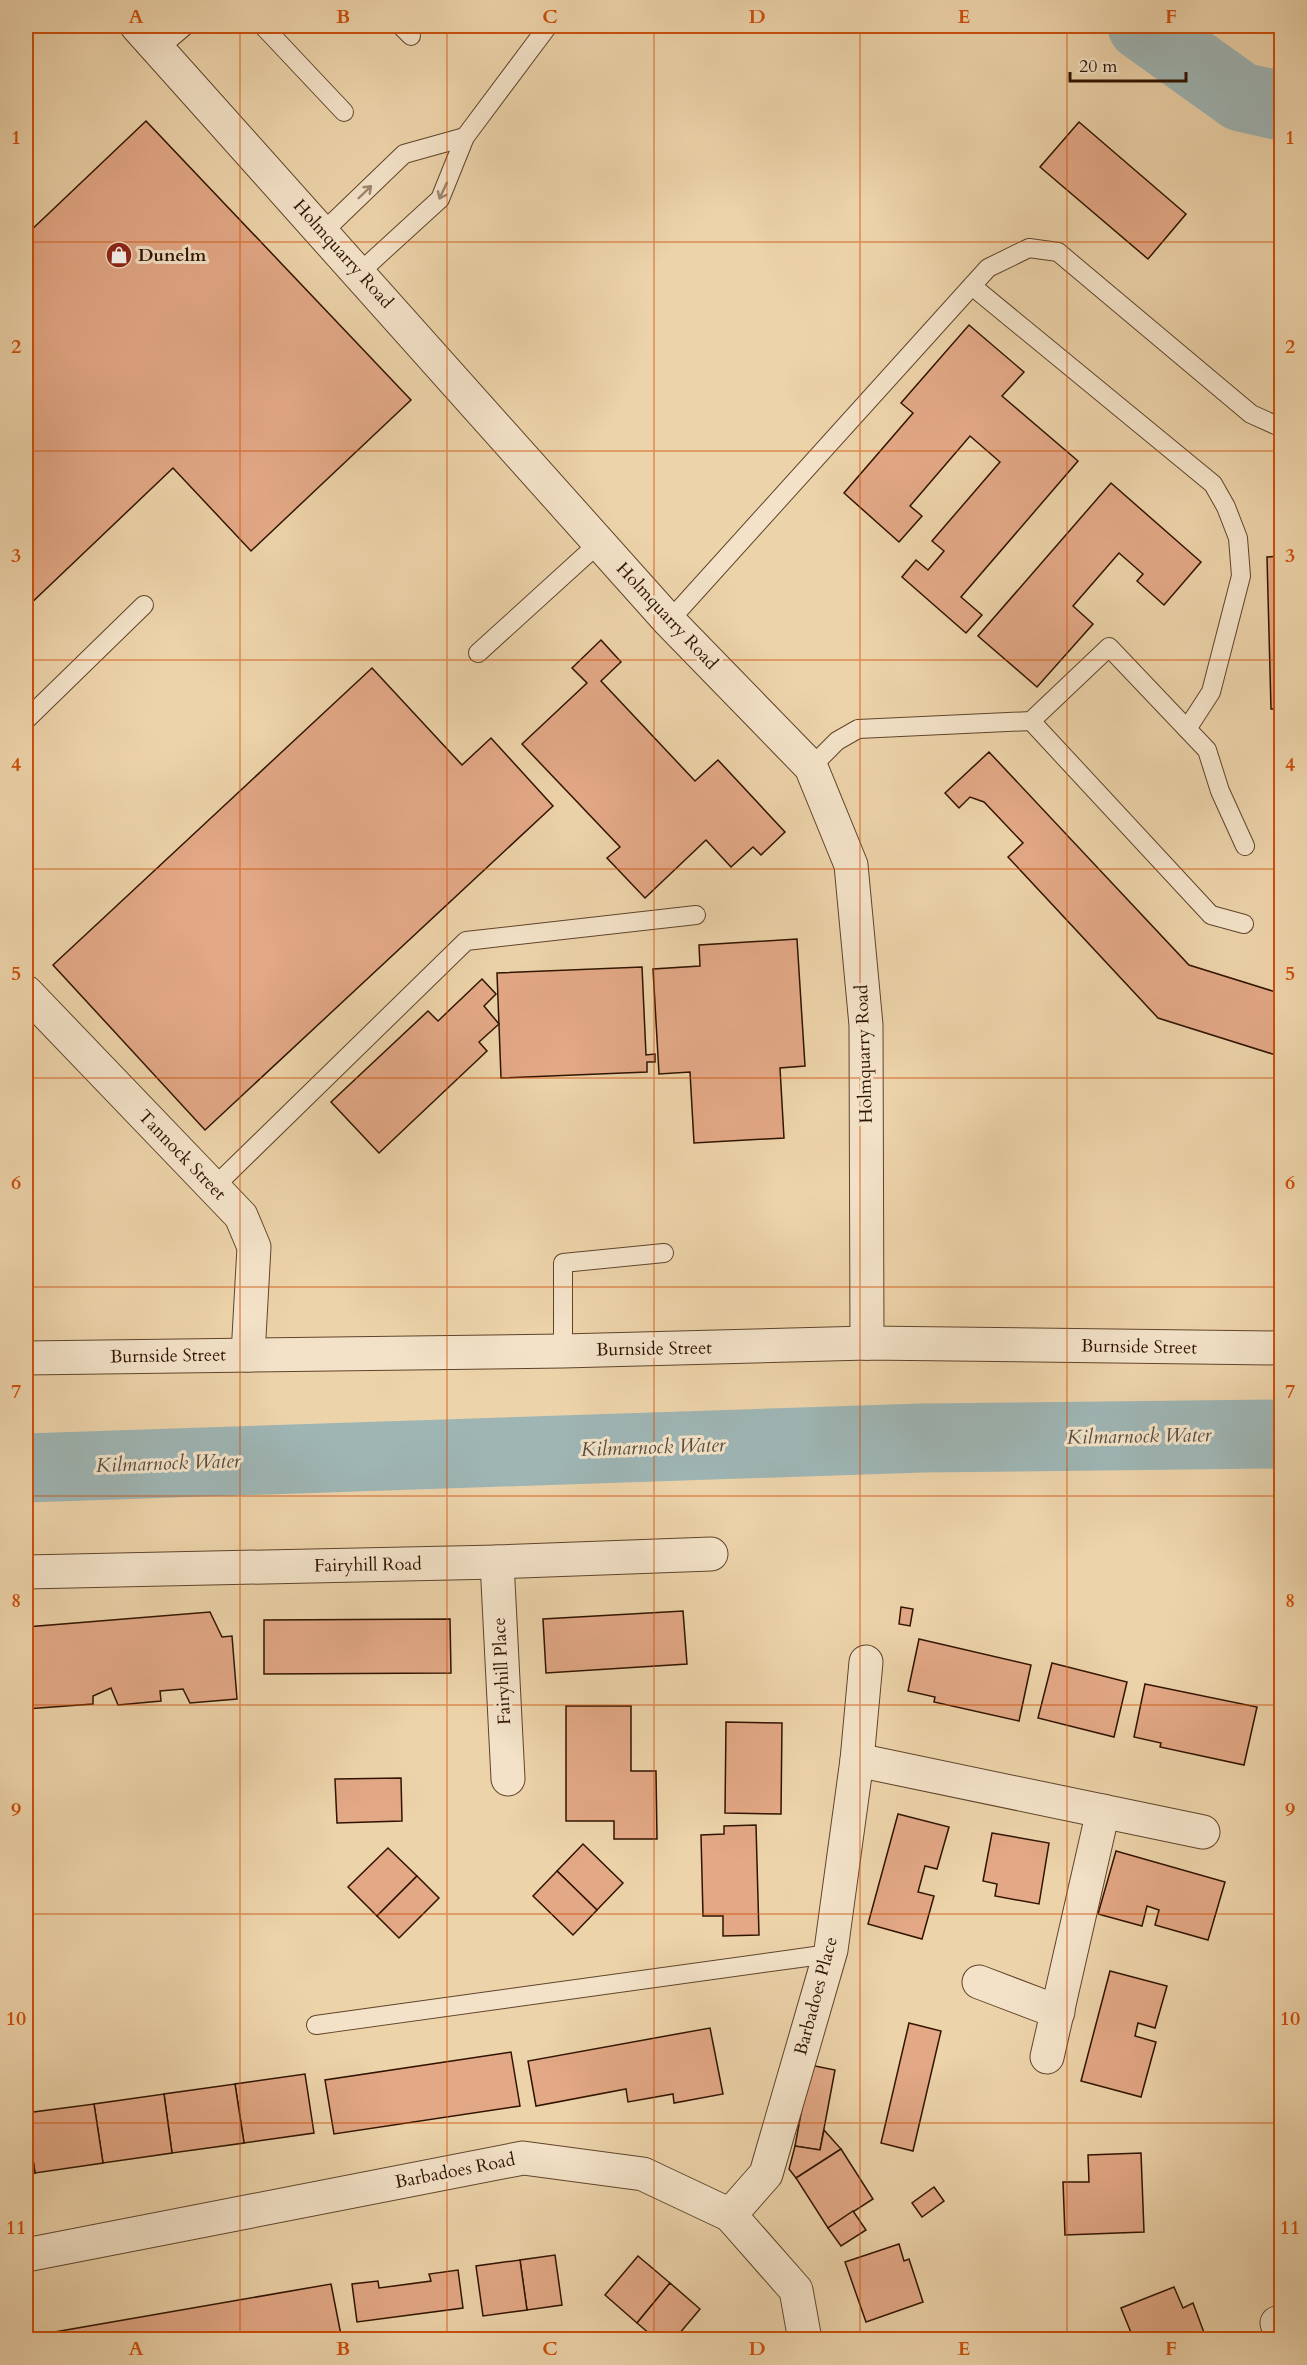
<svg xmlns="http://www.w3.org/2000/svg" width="1307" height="2365" font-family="Cardo,serif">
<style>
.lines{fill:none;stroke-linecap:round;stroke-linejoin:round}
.river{stroke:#9eb5b4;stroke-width:69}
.building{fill:#e3a886;stroke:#301400;stroke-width:1.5}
.lane-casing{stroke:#5f442a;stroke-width:20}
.street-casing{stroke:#5f442a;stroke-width:35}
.lane{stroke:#f3e2c8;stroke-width:18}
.street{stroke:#f3e2c8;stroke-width:33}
.oneway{stroke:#9b856e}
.grid{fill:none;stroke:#cc4f0a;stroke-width:1.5;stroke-opacity:0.55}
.labels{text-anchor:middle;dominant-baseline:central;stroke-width:6;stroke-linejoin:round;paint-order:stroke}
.street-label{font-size:18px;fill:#301400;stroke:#f3e2c8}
.poi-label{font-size:18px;font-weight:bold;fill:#301400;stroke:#f3e2c8;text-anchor:start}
.water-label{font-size:20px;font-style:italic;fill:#564c3f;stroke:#f3e2c8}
.neatline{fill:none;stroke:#cc4f0a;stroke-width:2}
.grid-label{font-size:20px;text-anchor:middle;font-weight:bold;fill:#cc4f0a}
</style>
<rect width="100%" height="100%" fill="#edd3aa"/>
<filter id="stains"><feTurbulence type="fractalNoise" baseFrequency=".00333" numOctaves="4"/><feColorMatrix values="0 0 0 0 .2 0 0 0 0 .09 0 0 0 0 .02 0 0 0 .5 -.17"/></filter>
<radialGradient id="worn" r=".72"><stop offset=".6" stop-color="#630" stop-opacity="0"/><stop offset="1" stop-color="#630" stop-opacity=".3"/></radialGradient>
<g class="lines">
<g class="river">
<path d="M1142 26 1241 97 1282 106"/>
<path d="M26 1468 922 1438 1282 1434"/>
</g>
</g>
<g class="building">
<path d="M146 121 411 400 251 551 173 468 26 608V235Z"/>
<path d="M1079 122 1186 214 1148 259 1040 167Z"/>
<path d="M969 325 1024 372 1002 396 1078 461 961 597 982 615 966 633 902 577 916 560 928 570 944 551 932 541 1000 462 970 436 910 506 922 516 899 542 844 493 913 413 901 403Z"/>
<path d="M1111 483 1201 562 1164 605 1137 581 1143 574 1119 553 1073 606 1093 624 1037 687 978 636Z"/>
<path d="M1282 556V709H1271L1267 557Z"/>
<path d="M601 640 621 662 601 681 695 781 718 760 785 832 761 855 753 847 731 867 706 840 645 898 607 858 620 847 522 744 587 683 572 668Z"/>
<path d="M372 668 462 765 491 738 553 806 205 1130 53 965Z"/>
<path d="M989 752 1189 965 1282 994V1057L1158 1018 1008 857 1023 843 984 802 970 797 959 808 945 793Z"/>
<path d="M797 939 805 1066 780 1068 784 1138 694 1143 690 1072 659 1074 653 969 700 966 699 945Z"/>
<path d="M642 967 646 1055 655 1054V1062H647V1072L501 1078 497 973Z"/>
<path d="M482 979 496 994 484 1006 499 1024 479 1042 487 1051 379 1153 331 1102 428 1011 438 1021Z"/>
<path d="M901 1607 913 1609 910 1626 899 1624Z"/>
<path d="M683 1611 687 1664 546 1673 543 1619Z"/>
<path d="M210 1612 222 1637 232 1636 237 1699 190 1703 183 1689 160 1691 161 1701 118 1705 111 1688 93 1696V1704L26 1709V1627Z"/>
<path d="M450 1619 451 1673 264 1674V1620Z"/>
<path d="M919 1639 1031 1665 1019 1721 934 1702 935 1697 908 1691Z"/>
<path d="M1052 1663 1127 1682 1114 1737 1038 1718Z"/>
<path d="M1145 1684 1257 1707 1244 1765 1160 1747 1161 1743 1134 1737Z"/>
<path d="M566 1706H631V1771H656L657 1839H614V1821H566Z"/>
<path d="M726 1722 782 1723 781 1814 725 1813Z"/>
<path d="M401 1778 402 1821 337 1823 335 1779Z"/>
<path d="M898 1814 949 1827 937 1869 925 1866 918 1892 934 1896 922 1939 868 1924Z"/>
<path d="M756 1825 759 1935 723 1936V1916H703L701 1835 724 1834V1826Z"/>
<path d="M992 1833 1049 1843 1039 1904 995 1896 997 1884 983 1881Z"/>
<path d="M583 1844 623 1883 597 1910 557 1871Z"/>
<path d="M388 1848 417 1876 377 1916 348 1887Z"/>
<path d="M1116 1851 1225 1882 1208 1940 1155 1925 1159 1910 1147 1906 1142 1926 1098 1914Z"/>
<path d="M557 1871 597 1910 573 1935 533 1896Z"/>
<path d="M417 1876 439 1898 399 1938 377 1916Z"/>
<path d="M1110 1971 1167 1986 1155 2028 1138 2023 1135 2036 1156 2042 1141 2097 1081 2081Z"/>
<path d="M909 2023 941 2031 913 2151 881 2143Z"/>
<path d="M710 2028 723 2094 674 2103 673 2094 628 2102 626 2089 536 2106 528 2061Z"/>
<path d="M511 2052 520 2106 334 2134 325 2080Z"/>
<path d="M810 2065 835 2070 820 2150 795 2146Z"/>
<path d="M305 2074 314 2133 244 2143 235 2084Z"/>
<path d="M235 2084 244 2143 172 2153 164 2094Z"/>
<path d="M164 2094 172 2153 103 2163 94 2104Z"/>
<path d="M94 2104 103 2163 35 2173 26 2113Z"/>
<path d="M26 2113 35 2173 26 2174Z"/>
<path d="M824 2130 841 2149 796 2178 789 2169 795 2146 820 2150Z"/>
<path d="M841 2149 873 2199 828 2228 796 2178Z"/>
<path d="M1141 2153 1144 2232 1065 2235 1063 2182H1089L1088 2155Z"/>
<path d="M934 2187 944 2201 922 2217 912 2203Z"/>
<path d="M853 2211 866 2230 841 2246 828 2228Z"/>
<path d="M899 2244 904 2261 909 2259 923 2302 866 2322 845 2262Z"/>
<path d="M555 2255 562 2305 527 2310 520 2260Z"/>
<path d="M638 2256 670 2283 637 2323 605 2295Z"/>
<path d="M520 2260 527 2310 483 2316 476 2266Z"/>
<path d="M458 2270 463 2308 357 2322 352 2284 378 2281 379 2288 431 2281 429 2274Z"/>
<path d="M670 2283 700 2309 674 2340H657L637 2323Z"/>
<path d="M331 2284 342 2340H26V2337Z"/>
<path d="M1174 2287 1183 2308 1193 2303 1206 2338 1134 2340 1121 2308Z"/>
<path d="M923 2333 924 2340H873Z"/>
</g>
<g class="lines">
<defs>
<g id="lane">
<path d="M263 26 344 112"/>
<path d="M401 26 411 36"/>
<path d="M159 48 185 26"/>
<path d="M323 232 404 154 465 137"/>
<path d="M359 273 440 199 465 137 548 26"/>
<path d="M972 286 1213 484 1226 507 1238 538 1241 576 1211 692 1187 729"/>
<path d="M669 621 988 268 1029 248 1058 252 1251 414 1282 428"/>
<path d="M478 653 599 543"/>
<path d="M26 720 144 605"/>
<path d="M1031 721 1211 915 1244 924"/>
<path d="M811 767 837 741 858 729 1031 721 1109 647 1207 750 1220 791 1245 846"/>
<path d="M214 1187 466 941 696 915"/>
<path d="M563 1351V1263L664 1253"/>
<path d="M316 2025 829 1954"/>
</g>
<g id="street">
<path d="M137 26 669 621 811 767 851 865 866 1025 867 1343"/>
<path d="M26 992 241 1216 254 1247 248 1355"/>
<path d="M26 1358 563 1351 867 1343 1282 1348"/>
<path d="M497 1562 508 1779"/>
<path d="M26 1572 497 1562 711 1554"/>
<path d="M857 1760 1203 1832"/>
<path d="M979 1982 1058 2012"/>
<path d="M1047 2057 1103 1811"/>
<path d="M730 2215 766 2174 831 1950 857 1760 866 1662"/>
<path d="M26 2255 523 2158 643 2174 730 2215 796 2290 805 2340"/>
<path d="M1277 2323 1282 2338"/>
</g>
</defs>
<use href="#lane" class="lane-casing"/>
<use href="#street" class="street-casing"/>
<use href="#lane" class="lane"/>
<use href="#street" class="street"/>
</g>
<defs><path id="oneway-shaft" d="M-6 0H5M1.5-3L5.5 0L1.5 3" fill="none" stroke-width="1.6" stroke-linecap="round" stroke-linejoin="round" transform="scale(1.5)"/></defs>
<g class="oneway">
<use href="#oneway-shaft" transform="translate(443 191) rotate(115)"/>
<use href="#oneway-shaft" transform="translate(365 192) rotate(-44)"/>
</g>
<path class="grid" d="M240 26V2340M447 26V2340M654 26V2340M860 26V2340M1067 26V2340M26 242H1282M26 451H1282M26 660H1282M26 869H1282M26 1078H1282M26 1287H1282M26 1496H1282M26 1705H1282M26 1914H1282M26 2123H1282"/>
<defs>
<symbol id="shop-disc" viewBox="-11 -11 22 22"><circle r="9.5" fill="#8f2418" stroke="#f3e2c8"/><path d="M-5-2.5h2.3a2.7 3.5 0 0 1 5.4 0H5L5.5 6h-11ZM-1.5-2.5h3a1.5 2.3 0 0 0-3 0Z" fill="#fff"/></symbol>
</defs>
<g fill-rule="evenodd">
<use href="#shop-disc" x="104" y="240" width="30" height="30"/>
</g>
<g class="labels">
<g class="street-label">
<text transform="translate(343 254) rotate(48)">Holmquarry Road</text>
<text transform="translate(667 616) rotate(47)">Holmquarry Road</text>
<text transform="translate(864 1054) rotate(-92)">Holmquarry Road</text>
<text transform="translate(182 1155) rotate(46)">Tannock Street</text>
<text transform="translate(1139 1347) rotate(1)">Burnside Street</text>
<text transform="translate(654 1349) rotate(-1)">Burnside Street</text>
<text transform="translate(168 1356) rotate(-1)">Burnside Street</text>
<text transform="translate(368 1565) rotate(-1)">Fairyhill Road</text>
<text transform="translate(502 1671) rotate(-93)">Fairyhill Place</text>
<text transform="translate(816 1996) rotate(-75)">Barbadoes Place</text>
<text transform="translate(455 2171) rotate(-11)">Barbadoes Road</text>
</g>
<g class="poi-label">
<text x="138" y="255">Dunelm</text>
</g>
<g class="water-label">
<text transform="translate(1139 1436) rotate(-1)">Kilmarnock Water</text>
<text transform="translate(653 1447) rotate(-2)">Kilmarnock Water</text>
<text transform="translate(168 1463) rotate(-2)">Kilmarnock Water</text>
</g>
</g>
<rect width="1307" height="2365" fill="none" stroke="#edd3aa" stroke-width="66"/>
<path d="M1070 72v9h116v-9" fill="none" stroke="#301400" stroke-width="3"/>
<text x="1079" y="72" font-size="18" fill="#301400" stroke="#f3e2c8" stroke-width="4.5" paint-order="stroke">20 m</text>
<rect x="33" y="33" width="1241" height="2299" class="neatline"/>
<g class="grid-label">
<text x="136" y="23">A</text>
<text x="343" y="23">B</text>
<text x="550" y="23">C</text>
<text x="757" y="23">D</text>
<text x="964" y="23">E</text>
<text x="1171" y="23">F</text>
<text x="16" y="144">1</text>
<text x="1290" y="144">1</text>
<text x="16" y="353">2</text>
<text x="1290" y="353">2</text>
<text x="16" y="562">3</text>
<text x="1290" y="562">3</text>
<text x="16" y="771">4</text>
<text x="1290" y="771">4</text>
<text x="16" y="980">5</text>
<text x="1290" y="980">5</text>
<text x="16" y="1189">6</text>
<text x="1290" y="1189">6</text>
<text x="16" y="1398">7</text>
<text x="1290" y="1398">7</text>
<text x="16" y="1607">8</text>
<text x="1290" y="1607">8</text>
<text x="16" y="1816">9</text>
<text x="1290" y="1816">9</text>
<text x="16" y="2025">10</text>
<text x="1290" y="2025">10</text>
<text x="16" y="2234">11</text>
<text x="1290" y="2234">11</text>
<text x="136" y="2355">A</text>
<text x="343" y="2355">B</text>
<text x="550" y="2355">C</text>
<text x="757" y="2355">D</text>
<text x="964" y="2355">E</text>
<text x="1171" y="2355">F</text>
</g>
<rect width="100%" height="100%" filter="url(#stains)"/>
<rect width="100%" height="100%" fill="url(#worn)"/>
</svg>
